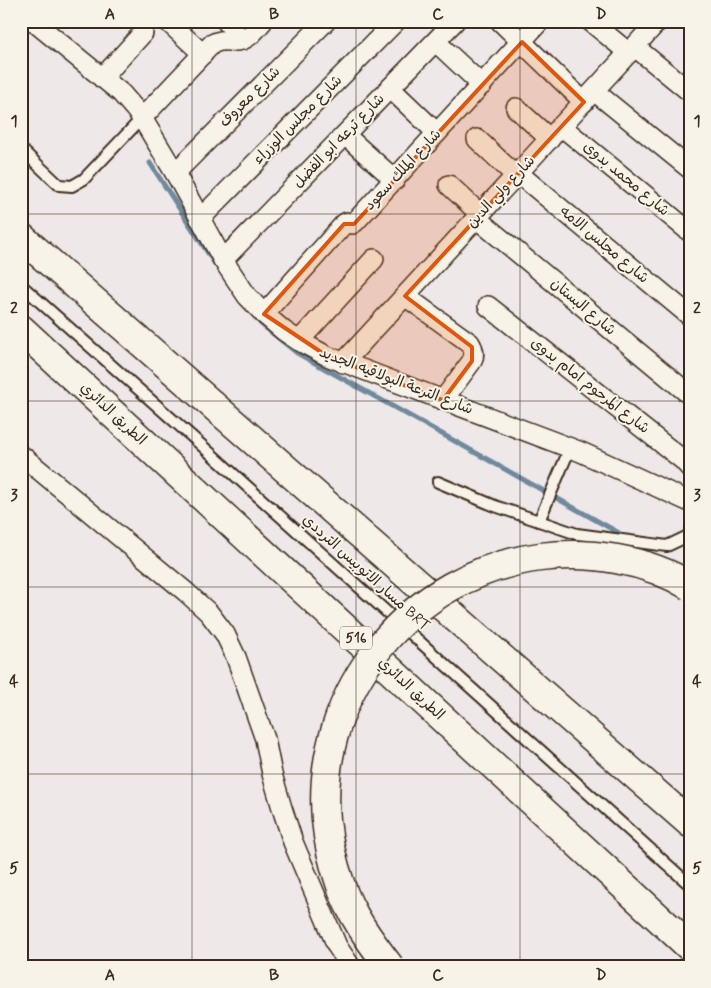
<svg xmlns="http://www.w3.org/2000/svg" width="711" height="988" font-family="Mynerve,'Playpen Sans Arabic',sans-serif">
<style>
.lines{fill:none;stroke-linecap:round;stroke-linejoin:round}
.stream{stroke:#6f899c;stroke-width:5}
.lane-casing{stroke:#3b2a1e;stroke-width:14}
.street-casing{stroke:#3b2a1e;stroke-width:22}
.highway-casing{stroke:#3b2a1e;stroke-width:31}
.lane{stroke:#f7f3e8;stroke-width:10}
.street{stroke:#f7f3e8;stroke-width:19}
.highway{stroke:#f7f3e8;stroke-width:28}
.highway-bridge-casing{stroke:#3b2a1e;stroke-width:31;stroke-linecap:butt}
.highway-bridge{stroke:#f7f3e8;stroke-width:28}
.marked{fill:#df570d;fill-opacity:0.2;stroke:#df570d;stroke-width:4;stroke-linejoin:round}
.grid{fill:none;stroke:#3b2a1e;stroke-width:1;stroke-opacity:0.55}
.labels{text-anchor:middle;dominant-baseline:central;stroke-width:4;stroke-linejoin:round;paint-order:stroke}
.shield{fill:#f7f3e8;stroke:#73665b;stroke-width:1}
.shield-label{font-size:14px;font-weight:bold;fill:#3b2a1e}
.street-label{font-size:15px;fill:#3b2a1e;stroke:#f7f3e8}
.neatline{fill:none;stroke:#3b2a1e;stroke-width:2}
.grid-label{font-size:16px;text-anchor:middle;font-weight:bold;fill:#3b2a1e}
</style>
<rect width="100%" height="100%" fill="#eee8e9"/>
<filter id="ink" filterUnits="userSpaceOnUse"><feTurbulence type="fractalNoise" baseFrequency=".02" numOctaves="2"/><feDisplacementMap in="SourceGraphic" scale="10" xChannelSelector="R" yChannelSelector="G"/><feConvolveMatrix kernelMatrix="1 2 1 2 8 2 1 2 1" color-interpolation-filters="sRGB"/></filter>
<g filter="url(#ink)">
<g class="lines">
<g class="stream">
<path d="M150 163 215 264"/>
<path d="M255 317 260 323 297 353 619 533"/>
</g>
<defs>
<g id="lane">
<path d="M21 149 59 185 72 186 84 179 142 118"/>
<path d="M21 285 199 443 690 885"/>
<path d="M438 482 495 506 577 534 667 546 688 536 690 532"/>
<path d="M539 521 570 448"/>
</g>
<g id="street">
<path d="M33 21 121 93 134 108 142 118 175 173 223 260 247 296 264 314 284 331 299 341 327 356 581 452 690 502"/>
<path d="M167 21 203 54"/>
<path d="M226 21 242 40"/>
<path d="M500 21 584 102"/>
<path d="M590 21 629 53"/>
<path d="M436 42 482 85"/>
<path d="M635 47 690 92"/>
<path d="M102 78 143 33"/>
<path d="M390 88 437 133"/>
<path d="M594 91 690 169"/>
<path d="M516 108 550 139"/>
<path d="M142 118 212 44C224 37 230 44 241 40 250 38 257 28 263 21"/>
<path d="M561 126 690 232"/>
<path d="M345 135 395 180"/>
<path d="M477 139 516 176"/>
<path d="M175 173 326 21"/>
<path d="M518 173 690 316"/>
<path d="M449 185 480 214"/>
<path d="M476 218 690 395"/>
<path d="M200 219 396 21"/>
<path d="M223 260 455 21"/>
<path d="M405 296 470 343C474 349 475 354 472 361L443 400"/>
<path d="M488 306 683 460 690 468"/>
<path d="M264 314 344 224 347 222 352 224 355 222 540 21"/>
<path d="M299 341 374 259"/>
<path d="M343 363 658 21"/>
<path d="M21 455 186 592 209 613 225 634 236 657 265 739 272 774 282 808 293 842 337 946 351 967"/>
</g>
<g id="highway">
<path d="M21 237 690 823"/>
<path d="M21 329 690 947"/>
</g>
</defs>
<use href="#lane" class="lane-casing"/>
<use href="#street" class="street-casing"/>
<use href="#highway" class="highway-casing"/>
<use href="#lane" class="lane"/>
<use href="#street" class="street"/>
<use href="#highway" class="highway"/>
<defs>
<path id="highway-bridge" d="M390 967C370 941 350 914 340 883 333 863 328 841 326 820 315 689 411 574 540 557 590 551 646 559 690 586"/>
</defs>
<use href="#highway-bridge" class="highway-bridge-casing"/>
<use href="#highway-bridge" class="highway-bridge"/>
</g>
</g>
<path class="marked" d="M522 42 584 102 405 296 472 347V361L443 400 327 356 264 314 344 224H354Z"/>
<path class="grid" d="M192 21V967M356 21V967M520 21V967M21 214H690M21 401H690M21 587H690M21 774H690"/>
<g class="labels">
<rect class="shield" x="340" y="626.5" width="32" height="23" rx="4"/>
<g class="shield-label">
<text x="356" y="638">516</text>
</g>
<g class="street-label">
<text transform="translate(250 97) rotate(-45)">شارع معروف</text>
<text transform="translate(298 120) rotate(-45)">شارع مجلس الوزراء</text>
<text transform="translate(339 141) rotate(-46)">شارع ترعه ابو الفضل</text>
<text transform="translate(403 170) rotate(-47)">شارع الملك سعود</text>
<text transform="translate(626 179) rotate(40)">شارع محمد بدوى</text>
<text transform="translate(501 192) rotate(-47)">شارع ولي الدين</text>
<text transform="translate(604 245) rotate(40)">شارع مجلس الامه</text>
<text transform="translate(583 307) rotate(40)">شارع البستان</text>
<text transform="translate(396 381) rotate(21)">شارع الترعة البولاقيه الجديد</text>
<text transform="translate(590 386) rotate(38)">شارع المرحوم امام بدوى</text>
<text transform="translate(113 414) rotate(43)">الطريق الدائري</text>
<text transform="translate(366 573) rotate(42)">مسار الاتوبيس الترددي BRT</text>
<text transform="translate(411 689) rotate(43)">الطريق الدائري</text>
</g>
</g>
<rect width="711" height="988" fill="none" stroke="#f7f3e8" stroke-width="55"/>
<rect x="28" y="28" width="656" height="932" class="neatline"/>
<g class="grid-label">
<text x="110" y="19">A</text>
<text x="274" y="19">B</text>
<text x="438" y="19">C</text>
<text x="601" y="19">D</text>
<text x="14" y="126">1</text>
<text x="697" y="126">1</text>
<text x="14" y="313">2</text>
<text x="697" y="313">2</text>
<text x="14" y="500">3</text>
<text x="697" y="500">3</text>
<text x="14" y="686">4</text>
<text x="697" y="686">4</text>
<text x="14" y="873">5</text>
<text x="697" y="873">5</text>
<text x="110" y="980">A</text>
<text x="274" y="980">B</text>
<text x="438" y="980">C</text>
<text x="601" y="980">D</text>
</g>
</svg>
